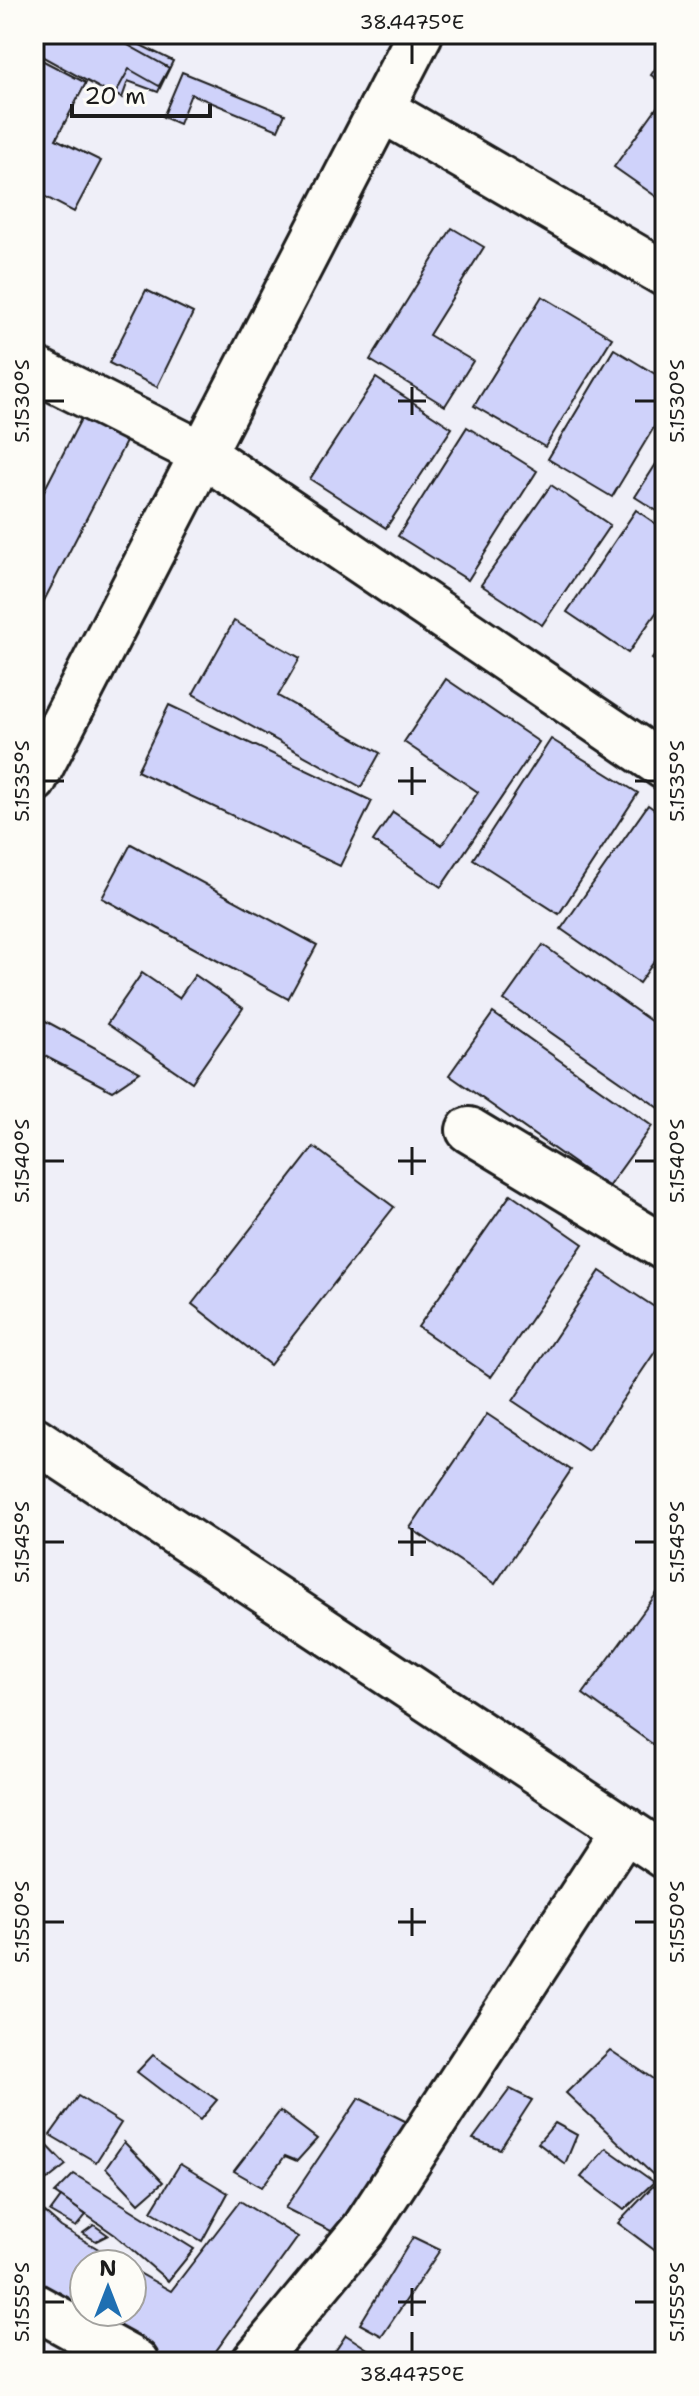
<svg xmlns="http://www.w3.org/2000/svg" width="699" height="2396" font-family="'Shantell Sans',sans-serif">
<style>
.building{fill:#cfd2fa;stroke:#1c1c1c;stroke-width:2}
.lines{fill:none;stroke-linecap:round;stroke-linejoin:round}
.street-casing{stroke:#1c1c1c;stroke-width:50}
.street{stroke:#fdfcf7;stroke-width:44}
.ticks{fill:none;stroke:#1c1c1c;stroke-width:3}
.neatline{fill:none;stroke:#1c1c1c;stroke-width:3}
.ticks-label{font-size:20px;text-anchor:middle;fill:#1c1c1c}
</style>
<rect width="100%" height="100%" fill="#efeff8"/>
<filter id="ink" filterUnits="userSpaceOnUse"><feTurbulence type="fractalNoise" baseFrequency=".0125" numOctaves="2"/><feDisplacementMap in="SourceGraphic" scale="16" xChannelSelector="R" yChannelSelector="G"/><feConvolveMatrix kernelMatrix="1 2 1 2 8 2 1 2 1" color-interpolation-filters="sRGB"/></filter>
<g filter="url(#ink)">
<g class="building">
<path d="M34 34H118L173 61 158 92 128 81 122 98 34 52Z"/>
<path d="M34 34H108L169 68 159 86 129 69 114 96 34 52Z"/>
<path d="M325 34H355L353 41Z"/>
<path d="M665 55V85L651 75Z"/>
<path d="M34 56 86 83 56 139 101 161 74 212 34 191Z"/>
<path d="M182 72 285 114 278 130 191 94 179 124 163 117Z"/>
<path d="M665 96V195L661 200 614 167Z"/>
<path d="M452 228 484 247 429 335 473 361 445 406 370 360Z"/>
<path d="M146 290 193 313 157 387 109 363Z"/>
<path d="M542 296 612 338 545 447 474 406Z"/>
<path d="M614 349 665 380V409L612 497 548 459Z"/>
<path d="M376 378 452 428 386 528 310 479Z"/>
<path d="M85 411 130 434 34 620V510Z"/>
<path d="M467 427 537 471 468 580 398 536Z"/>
<path d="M665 450V516L635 497Z"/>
<path d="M551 485 610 525 542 625 481 585Z"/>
<path d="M636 510 665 530V600L628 653 567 612Z"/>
<path d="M234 621 300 658 278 696 380 753 361 787 193 694Z"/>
<path d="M665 641V668L652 659Z"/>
<path d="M446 679 539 742 441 887 373 841 393 812 442 845 478 792 404 742Z"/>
<path d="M169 705 372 801 340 866 137 771Z"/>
<path d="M551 739 638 793 559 914 473 859Z"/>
<path d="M648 805 665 817V946L639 983 561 929Z"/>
<path d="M131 844 317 945 288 999 102 898Z"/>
<path d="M543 945 665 1031V1112L504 1000Z"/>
<path d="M142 973 179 998 195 975 243 1008 192 1082 107 1024Z"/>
<path d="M493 1013 652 1126 608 1187 449 1075Z"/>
<path d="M40 1018 140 1072 112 1091 45 1056 34 1076V1029Z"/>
<path d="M314 1147 394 1207 270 1365 192 1304Z"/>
<path d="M511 1194 583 1244 491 1377 418 1327Z"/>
<path d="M600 1271 665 1314V1337L588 1451 513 1401Z"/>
<path d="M487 1414 571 1470 495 1584 410 1528Z"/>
<path d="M665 1582V1753L583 1694Z"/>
<path d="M610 2050 665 2087V2186L566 2093Z"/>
<path d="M153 2055 217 2100 200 2120 137 2072Z"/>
<path d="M510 2089 532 2100 500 2149 473 2139Z"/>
<path d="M78 2096 121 2123 96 2162 50 2135Z"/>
<path d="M359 2098 421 2129 349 2240 285 2208Z"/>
<path d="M280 2111 317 2139 297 2161 285 2156 262 2187 234 2171Z"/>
<path d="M555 2123 577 2135 565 2164 538 2143Z"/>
<path d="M43 2141 66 2165 47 2180 34 2173V2151Z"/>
<path d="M124 2142 163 2182 139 2203 106 2168Z"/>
<path d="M606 2148 654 2182 624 2210 581 2177Z"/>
<path d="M180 2164 228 2193 202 2241 151 2211Z"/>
<path d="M74 2174 194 2249 168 2281 115 2235 55 2193Z"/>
<path d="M653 2186 665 2194V2258L618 2223Z"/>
<path d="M61 2197 86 2215 76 2227 50 2212Z"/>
<path d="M240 2201 298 2237 208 2362H157L34 2284V2203L61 2227 124 2264H84V2312H132V2269L171 2291Z"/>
<path d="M94 2225 108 2235 96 2241 83 2233Z"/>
<path d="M413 2237 440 2250 382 2336 360 2324Z"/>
<path d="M346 2335 369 2350 362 2362H328Z"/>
</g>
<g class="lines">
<defs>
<g id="street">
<path d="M381 109 665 274"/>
<path d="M34 369 203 454 665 767"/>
<path d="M34 780 420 34"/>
<path d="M469 1130 665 1248"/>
<path d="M34 1439 665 1856"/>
<path d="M34 2306 136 2362"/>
<path d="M254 2362 365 2228 625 1829"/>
</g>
</defs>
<use href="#street" class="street-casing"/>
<use href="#street" class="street"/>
</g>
</g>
<path class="ticks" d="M412 44V64M412 387V415M44 401H64M398 401H426M635 401H655M412 767V795M44 781H64M398 781H426M635 781H655M412 1147V1175M44 1161H64M398 1161H426M635 1161H655M412 1528V1556M44 1542H64M398 1542H426M635 1542H655M412 1908V1936M44 1922H64M398 1922H426M635 1922H655M412 2288V2316M44 2302H64M398 2302H426M635 2302H655M412 2332V2352"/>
<rect width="699" height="2396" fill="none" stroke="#fdfcf7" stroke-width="88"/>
<g transform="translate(108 2288)"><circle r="38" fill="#fdfcf7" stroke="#a3a29f" stroke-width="2"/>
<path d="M0-6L14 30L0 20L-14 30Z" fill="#1f6fb2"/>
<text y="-12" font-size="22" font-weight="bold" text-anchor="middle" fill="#1c1c1c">N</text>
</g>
<path d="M72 104v12h138v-12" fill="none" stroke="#1c1c1c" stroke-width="4"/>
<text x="84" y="104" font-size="24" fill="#1c1c1c" stroke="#fdfcf7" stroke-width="6" paint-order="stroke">20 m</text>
<rect x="44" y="44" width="611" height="2308" class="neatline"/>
<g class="ticks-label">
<text x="412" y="29">38.4475°E</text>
<text transform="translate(22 401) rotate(-90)" y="7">5.1530°S</text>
<text transform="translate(677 401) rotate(-90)" y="7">5.1530°S</text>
<text transform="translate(22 781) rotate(-90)" y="7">5.1535°S</text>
<text transform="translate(677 781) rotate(-90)" y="7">5.1535°S</text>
<text transform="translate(22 1161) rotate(-90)" y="7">5.1540°S</text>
<text transform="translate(677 1161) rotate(-90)" y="7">5.1540°S</text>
<text transform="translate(22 1542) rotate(-90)" y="7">5.1545°S</text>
<text transform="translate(677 1542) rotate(-90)" y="7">5.1545°S</text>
<text transform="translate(22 1922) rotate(-90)" y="7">5.1550°S</text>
<text transform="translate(677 1922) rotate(-90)" y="7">5.1550°S</text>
<text transform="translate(22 2302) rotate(-90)" y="7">5.1555°S</text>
<text transform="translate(677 2302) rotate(-90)" y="7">5.1555°S</text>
<text x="412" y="2381">38.4475°E</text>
</g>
</svg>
